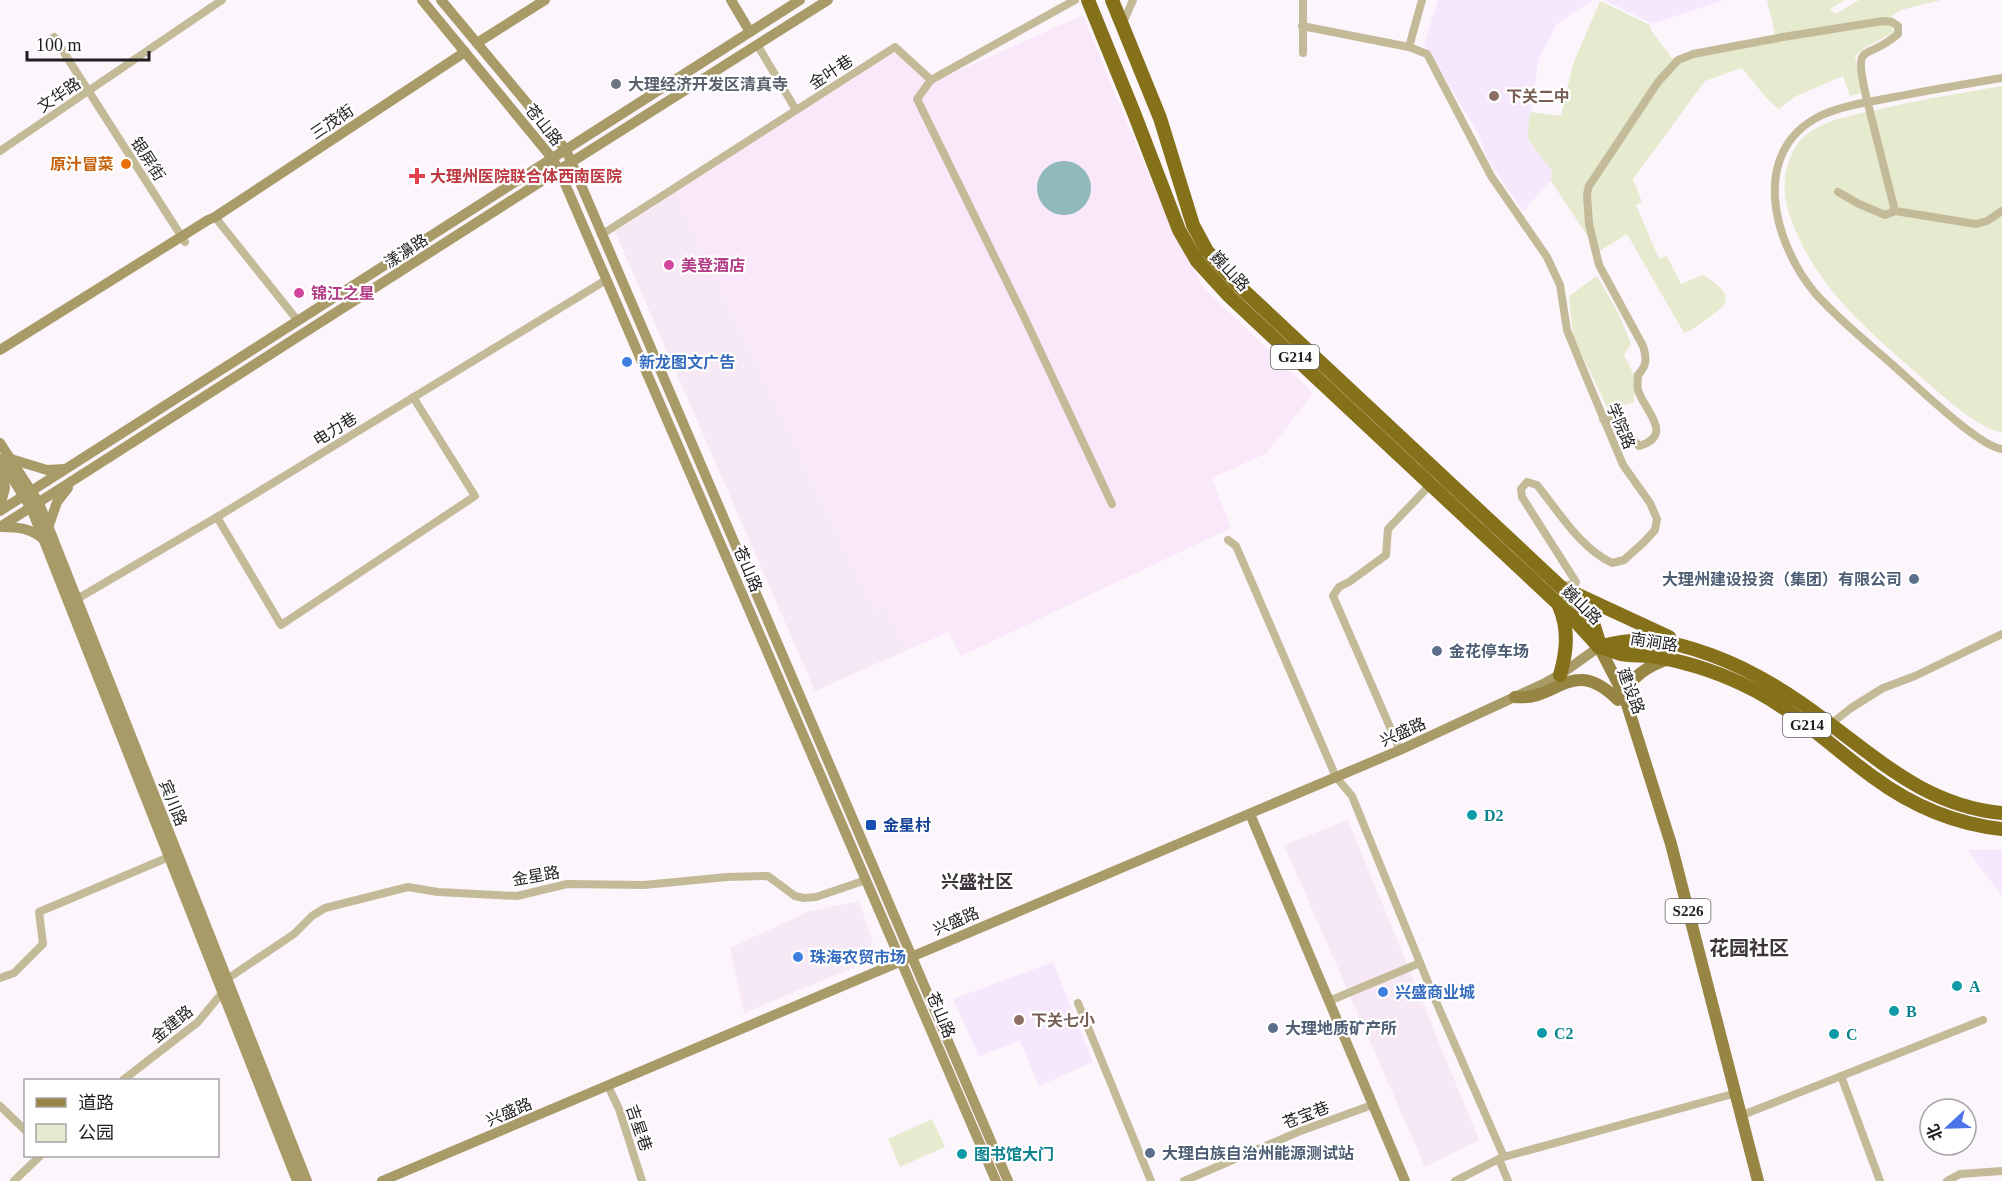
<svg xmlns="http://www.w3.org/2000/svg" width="2002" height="1181" font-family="'Times New Roman','Noto Sans SC',serif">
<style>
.built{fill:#f6e8f5}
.industrial{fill:#f9e8f9}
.education{fill:#f6e8fc}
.green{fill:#e6eacf}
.water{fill:#91babb}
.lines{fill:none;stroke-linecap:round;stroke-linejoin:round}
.street{stroke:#c3ba98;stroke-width:8}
.secondary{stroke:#a99b68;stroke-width:10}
.primary{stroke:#968543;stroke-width:12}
.highway{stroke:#86711b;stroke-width:14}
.street-bridge{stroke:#c3ba98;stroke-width:8}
.worship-dot{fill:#6b7280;stroke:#fff;stroke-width:2}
.education-dot{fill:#8d6e63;stroke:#fff;stroke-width:2}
.food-dot{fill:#e8710a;stroke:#fff;stroke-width:2}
.health-dot{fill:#e0444e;stroke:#fff;stroke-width:2}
.hotel-dot{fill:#d1479c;stroke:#fff;stroke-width:2}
.shop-dot{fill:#3f7fe0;stroke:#fff;stroke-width:2}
.service-dot{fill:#5c6f8a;stroke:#fff;stroke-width:2}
.culture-dot{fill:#0f9aa8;stroke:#fff;stroke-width:2}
.transit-dot{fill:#1a4fb4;stroke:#fff;stroke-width:2}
.labels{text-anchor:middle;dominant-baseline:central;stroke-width:4.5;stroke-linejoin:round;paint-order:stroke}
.shield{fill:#fff;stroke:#646264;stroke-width:1.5}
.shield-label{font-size:15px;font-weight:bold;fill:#211e21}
.street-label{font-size:16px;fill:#211e21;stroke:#fff}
.worship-label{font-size:16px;font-weight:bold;fill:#5b616d;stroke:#fff;text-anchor:start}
.education-label{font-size:16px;font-weight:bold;fill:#785e54;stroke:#fff;text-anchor:start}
.food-label{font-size:16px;font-weight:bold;fill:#c56008;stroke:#fff;text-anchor:end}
.health-label{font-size:16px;font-weight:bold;fill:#be3a42;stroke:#fff;text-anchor:start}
.hotel-label{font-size:16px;font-weight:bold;fill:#b23c85;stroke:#fff;text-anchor:start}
.shop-label{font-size:16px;font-weight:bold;fill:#366cbe;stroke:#fff;text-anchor:start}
.service-label{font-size:16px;font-weight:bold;fill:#4e5e75;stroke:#fff;text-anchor:start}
.culture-label{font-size:16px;font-weight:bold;fill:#0d838f;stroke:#fff;text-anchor:start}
.transit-label{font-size:16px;font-weight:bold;fill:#164399;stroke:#fff;text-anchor:start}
.neighbourhood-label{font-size:18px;font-weight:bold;fill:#3c363c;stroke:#fff}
.quarter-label{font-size:20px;font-weight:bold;fill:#3c363c;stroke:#fff}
</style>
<rect width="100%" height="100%" fill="#fdf5fc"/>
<g class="built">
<path d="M676 192 875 610 887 605 907 650 815 691 615 232Z"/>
<path d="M1348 820 1479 1140 1425 1167 1284 845Z"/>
<path d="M859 901 873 943 859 965 744 1013 730 948 810 911Z"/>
</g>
<path class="industrial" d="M1083 15 1153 186 1203 287 1313 393 1267 453 1212 478 1231 528 961 656 949 632 907 650 887 605 875 610 676 192 896 52 933 82Z"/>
<g class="education">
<path d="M1438 0H1593L1557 24 1539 58 1527 138 1552 171 1551 181 1523 211 1487 159 1479 135 1424 44Z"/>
<path d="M1604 0H1725L1653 24Z"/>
<path d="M1967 850H2002V896Z"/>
<path d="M1053 962 1093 1062 1039 1086 1020 1041 979 1056 953 999Z"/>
</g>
<g class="green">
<path d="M1767 0H1845L1830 9 1836 14 1859 0H1941L1901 10 1892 16 1893 33 1866 47 1855 56 1862 93 1850 96 1843 76 1794 97 1779 109C1762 97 1756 82 1741 68L1705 81 1633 179 1642 202 1636 205 1659 259 1667 256 1681 284 1703 275C1711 280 1729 290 1725 302 1723 309 1713 314 1708 318 1700 324 1694 330 1684 333L1627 234 1598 252 1551 181 1552 171 1527 138 1530 112 1561 116 1573 64 1600 1 1650 25 1651 30 1671 57 1681 63 1690 58 1777 42Z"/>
<path d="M2002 86V432C1980 431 1938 392 1920 376 1871 333 1820 291 1795 229 1787 210 1782 192 1786 172 1789 159 1794 145 1805 136 1826 118 1855 115 1881 109 1921 99 1962 93 2002 86Z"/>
<path d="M1597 276 1619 314 1631 344 1624 355 1634 375V402L1608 409 1573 337 1569 296Z"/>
<path d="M932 1119 945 1147 900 1167 888 1139Z"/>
</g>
<circle class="water" cx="1064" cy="188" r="27"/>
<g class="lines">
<g class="street">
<path d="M1303 0V53"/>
<path d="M1123 23 1133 0"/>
<path d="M1302 26 1409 47 1427 54 1491 176 1547 257 1560 285 1567 330 1582 367 1623 465 1650 503 1657 519 1655 530 1644 542 1624 560 1612 563C1580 548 1559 512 1537 485L1527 482 1521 489 1522 497 1576 582 1575 584 1559 586"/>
<path d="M54 37 185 242"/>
<path d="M758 46 796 110"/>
<path d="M1409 47 1422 0"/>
<path d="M2002 78C1966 84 1930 90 1895 97 1870 102 1843 105 1820 116 1748 152 1774 244 1815 293 1839 320 1868 343 1895 367 1917 386 1978 446 2002 449"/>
<path d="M931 80 917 99 1026 321 1112 504"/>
<path d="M1874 128 1895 211"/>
<path d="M0 151 222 0"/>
<path d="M1838 192 1859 204 1885 215 1895 211 1976 224 1987 221 2002 211"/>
<path d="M215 217 298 321"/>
<path d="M601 235 895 47 931 80 1075 0"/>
<path d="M1603 419 1617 421 1639 446C1676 435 1643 409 1638 390 1637 386 1638 379 1638 375 1647 365 1647 359 1643 346L1599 265 1589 224 1587 194 1589 186 1658 82 1678 60 1693 54 1783 37 1883 21 1892 22 1898 26V34C1865 63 1853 38 1866 96"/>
<path d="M217 517 281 625 475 496 413 397"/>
<path d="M1228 540 1236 546 1336 777 1352 796 1434 997 1504 1157 1729 1095"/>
<path d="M77 599 217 517 606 280"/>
<path d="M1831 724 1851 708 1883 688 1915 676 2002 634"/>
<path d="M1400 750 1333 596 1339 587 1349 582 1386 555 1388 529 1431 484"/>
<path d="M0 978 14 973 43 944 39 912 169 857"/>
<path d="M1329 1001 1420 963"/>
<path d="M1078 1003 1151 1181"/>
<path d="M1841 1076 1880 1181"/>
<path d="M123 1080 198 1022 222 993 227 979 294 934 312 916 325 908 408 887 438 892 517 896 567 884 644 885 727 877 768 876 795 896 804 898 816 897 866 880"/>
<path d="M608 1086 619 1109 642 1181"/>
<path d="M0 1106 26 1131"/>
<path d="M1740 1116 1983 1020"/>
<path d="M1499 1159 1508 1181"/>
<path d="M14 1181 40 1156"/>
<path d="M1184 1181 1298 1132 1372 1105"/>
<path d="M1455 1181 1505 1156"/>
<path d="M1947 1181 1960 1174 2002 1171"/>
</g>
<g class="secondary">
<path d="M422 0 552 158 559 170 996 1181"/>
<path d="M441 0 566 150 1008 1181"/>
<path d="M731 0 750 32"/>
<path d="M477 43 545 0"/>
<path d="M0 350 208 220 215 217 465 52"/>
<path d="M0 443 39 503 307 1181"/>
<path d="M0 459 31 508 297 1181"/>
<path d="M11 459 47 470 64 469"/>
<path d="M0 507 5 488 3 469"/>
<path d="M0 511 800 0"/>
<path d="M0 527 559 170 828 0"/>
<path d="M2 527C17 527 31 528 43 539"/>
<path d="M48 528 57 502 68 488"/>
<path d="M1250 814 1405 1181"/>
<path d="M382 1181 1400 750 1543 684 1561 674 1599 647"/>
</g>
<g class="primary">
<path d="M1599 647 1624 695 1671 844 1758 1181"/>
<path d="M1624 695C1632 676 1649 665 1669 659"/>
<path d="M1515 697C1558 702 1572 654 1618 700"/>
</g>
<g class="highway">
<path d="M1088 0 1134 113 1179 230 1197 261 1229 296 1569 614 1599 647"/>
<path d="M1112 0 1160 118 1193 225 1207 251 1239 286 1579 604 1593 623 1599 642"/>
<path d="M1572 592 1669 637"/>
<path d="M1559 606C1569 629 1567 651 1560 675"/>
<path d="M1599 647C1607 649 1614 652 1621 654 1633 656 1645 655 1657 657 1691 663 1726 675 1756 691 1799 714 1833 748 1873 777 1911 805 1955 824 2002 829"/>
<path d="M1599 647C1642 635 1670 640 1711 655 1755 671 1793 696 1830 724 1885 765 1930 806 2002 813"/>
</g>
<path class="street-bridge" d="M1866 96 1874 128"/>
</g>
<circle class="worship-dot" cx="616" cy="84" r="6"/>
<g class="education-dot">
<circle cx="1494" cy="96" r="6"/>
<circle cx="1019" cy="1020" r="6"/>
</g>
<circle class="food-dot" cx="126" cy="164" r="6"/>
<path class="health-dot" d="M414 167h6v6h6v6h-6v6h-6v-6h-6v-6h6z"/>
<g class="hotel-dot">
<circle cx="669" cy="265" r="6"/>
<circle cx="299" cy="293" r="6"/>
</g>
<g class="shop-dot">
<circle cx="627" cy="362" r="6"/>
<circle cx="798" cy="957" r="6"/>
<circle cx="1383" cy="992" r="6"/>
</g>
<g class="service-dot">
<circle cx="1914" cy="579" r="6"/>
<circle cx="1437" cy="651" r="6"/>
<circle cx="1273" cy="1028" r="6"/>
<circle cx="1150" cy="1153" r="6"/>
</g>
<g class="culture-dot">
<circle cx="1472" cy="815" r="6"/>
<circle cx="1957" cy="986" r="6"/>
<circle cx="1894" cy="1011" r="6"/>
<circle cx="1542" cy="1033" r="6"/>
<circle cx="1834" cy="1034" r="6"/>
<circle cx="962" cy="1154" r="6"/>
</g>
<rect class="transit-dot" x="865" y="819" width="12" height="12" rx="3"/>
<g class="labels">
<g class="shield">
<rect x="1271" y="345" width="48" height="24" rx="4.5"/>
<rect x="1783" y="713" width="48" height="24" rx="4.5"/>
<rect x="1665.5" y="899" width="45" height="24" rx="4.5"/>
</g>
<g class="shield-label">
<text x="1295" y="357">G214</text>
<text x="1807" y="725">G214</text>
<text x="1688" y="911">S226</text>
</g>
<g class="street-label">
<text transform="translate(831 72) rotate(-33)">金叶巷</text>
<text transform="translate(59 95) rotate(-34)">文华路</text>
<text transform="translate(332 122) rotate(-34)">三茂街</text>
<text transform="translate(544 125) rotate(51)">苍山路</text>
<text transform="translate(148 159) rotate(57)">银屏街</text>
<text transform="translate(406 251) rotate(-33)">漾濞路</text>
<text transform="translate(1230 271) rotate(47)">巍山路</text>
<text transform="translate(1621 426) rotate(67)">学院路</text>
<text transform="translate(335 429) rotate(-32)">电力巷</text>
<text transform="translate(748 569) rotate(67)">苍山路</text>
<text transform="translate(1582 605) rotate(45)">巍山路</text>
<text transform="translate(1654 642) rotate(9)">南涧路</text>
<text transform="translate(1631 691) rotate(69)">建设路</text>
<text transform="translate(1403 732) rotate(-24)">兴盛路</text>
<text transform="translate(173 803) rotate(68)">宾川路</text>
<text transform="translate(536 876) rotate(-10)">金星路</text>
<text transform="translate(956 921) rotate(-23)">兴盛路</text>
<text transform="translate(941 1015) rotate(67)">苍山路</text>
<text transform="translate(172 1024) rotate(-39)">金建路</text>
<text transform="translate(509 1112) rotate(-23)">兴盛路</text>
<text transform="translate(1306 1115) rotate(-21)">苍宝巷</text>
<text transform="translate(639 1128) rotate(71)">吉星巷</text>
</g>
<g class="worship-label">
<text x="628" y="84">大理经济开发区清真寺</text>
</g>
<g class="education-label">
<text x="1506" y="96">下关二中</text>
<text x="1031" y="1020">下关七小</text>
</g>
<g class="food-label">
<text x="114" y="164">原汁冒菜</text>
</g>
<g class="health-label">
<text x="430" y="176">大理州医院联合体西南医院</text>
</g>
<g class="hotel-label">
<text x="681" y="265">美登酒店</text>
<text x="311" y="293">锦江之星</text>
</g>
<g class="shop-label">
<text x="639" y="362">新龙图文广告</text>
<text x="810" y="957">珠海农贸市场</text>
<text x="1395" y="992">兴盛商业城</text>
</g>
<g class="service-label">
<text x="1902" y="579" text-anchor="end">大理州建设投资（集团）有限公司</text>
<text x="1449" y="651">金花停车场</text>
<text x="1285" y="1028">大理地质矿产所</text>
<text x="1162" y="1153">大理白族自治州能源测试站</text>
</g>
<g class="culture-label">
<text x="1484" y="815">D2</text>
<text x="1969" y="986">A</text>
<text x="1906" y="1011">B</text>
<text x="1554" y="1033">C2</text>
<text x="1846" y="1034">C</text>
<text x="974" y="1154">图书馆大门</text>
</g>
<g class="transit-label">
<text x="883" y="825">金星村</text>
</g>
<g class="neighbourhood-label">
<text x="977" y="882">兴盛社区</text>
</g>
<g class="quarter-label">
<text x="1749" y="948">花园社区</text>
</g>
</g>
<rect x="24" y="1079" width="195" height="78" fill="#ffffff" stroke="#a6a5a6" stroke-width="1.5"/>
<rect x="36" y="1098" width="30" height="9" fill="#968543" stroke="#a6a5a6" stroke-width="1.5"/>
<text x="78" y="1109" font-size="18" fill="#211e21">道路</text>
<rect x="36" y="1124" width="30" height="18" fill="#e6eacf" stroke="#a6a5a6" stroke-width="1.5"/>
<text x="78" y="1139" font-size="18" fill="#211e21">公园</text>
<g transform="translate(1948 1127) rotate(248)"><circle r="28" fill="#ffffff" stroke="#a6a5a6" stroke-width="1.5"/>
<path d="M0-4.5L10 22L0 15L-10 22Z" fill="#4b75e8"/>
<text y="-9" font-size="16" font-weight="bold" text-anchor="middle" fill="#211e21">北</text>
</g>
<path d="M27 51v9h122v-9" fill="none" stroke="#211e21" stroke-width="3"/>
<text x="36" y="51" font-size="18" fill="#211e21" stroke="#ffffff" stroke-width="4.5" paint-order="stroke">100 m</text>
</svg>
